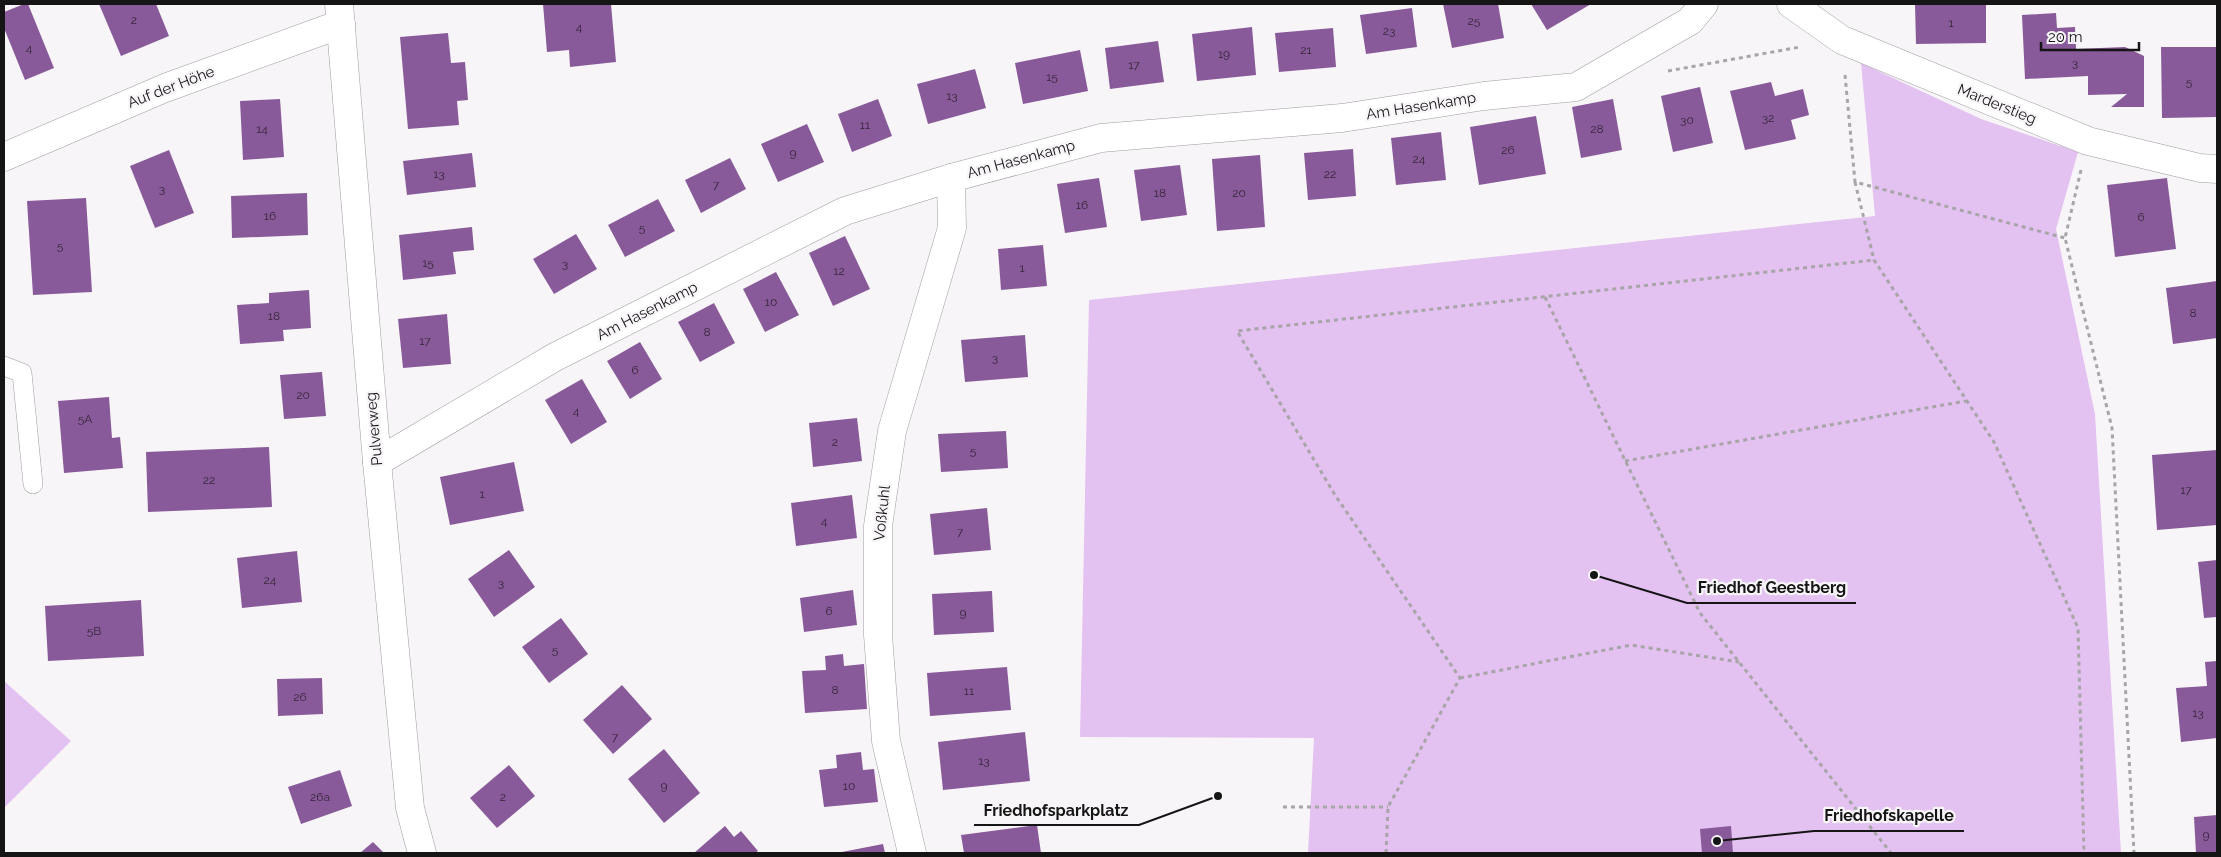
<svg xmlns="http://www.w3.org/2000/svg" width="2221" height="857" font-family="Raleway,sans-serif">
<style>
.green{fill:#e3c1f0}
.building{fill:#895a9a}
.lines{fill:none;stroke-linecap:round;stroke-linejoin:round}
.service-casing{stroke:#9e9c9f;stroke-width:20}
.minor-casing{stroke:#9e9c9f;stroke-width:29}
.path{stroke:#a7a5a7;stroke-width:3;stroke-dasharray:4 4;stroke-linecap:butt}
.service{stroke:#fff;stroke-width:19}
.minor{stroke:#fff;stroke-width:28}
.labels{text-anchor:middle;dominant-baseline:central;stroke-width:4.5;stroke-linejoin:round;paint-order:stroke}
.number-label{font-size:12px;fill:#332637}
.street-label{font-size:15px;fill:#161516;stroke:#f8f5f8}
.leader{fill:none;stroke:#161516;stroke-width:2}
.callout-dot{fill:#161516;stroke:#f8f5f8;stroke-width:2}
.callout-label{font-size:16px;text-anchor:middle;font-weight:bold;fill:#161516;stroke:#f8f5f8;stroke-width:4.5;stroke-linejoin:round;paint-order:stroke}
</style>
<rect width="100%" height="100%" fill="#f8f5f8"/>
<g class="green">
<path d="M1861 63 1981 119 2078 152 2056 229 2095 414 2121 853H1308L1314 738 1080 737 1089 300 1875 216Z"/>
<path d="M4 681 71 741 4 808Z"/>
</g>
<g class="building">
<path d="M24 4H28L54 68 25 80 4 28V12Z"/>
<path d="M99 4H156L169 36 121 56Z"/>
<path d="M543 4H611L616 62 570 67 569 50 547 52Z"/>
<path d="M1443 4H1498L1504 38 1452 48Z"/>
<path d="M1531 4H1591L1547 30Z"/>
<path d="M1915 4H1986V43L1916 44Z"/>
<path d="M1412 8 1417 47 1366 54 1360 15Z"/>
<path d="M2056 13 2057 28 2075 27 2076 49 2125 47 2144 56V107H2111L2127 94 2088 95V76L2025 79 2022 15Z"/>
<path d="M1252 27 1256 75 1197 81 1192 34Z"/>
<path d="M1333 28 1336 67 1279 72 1275 33Z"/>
<path d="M448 33 451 63 465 62 468 100 457 101 459 125 408 129 400 37Z"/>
<path d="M1158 41 1164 82 1110 89 1105 48Z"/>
<path d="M2161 47H2217V117L2162 118Z"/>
<path d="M1080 50 1088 91 1023 104 1015 63Z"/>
<path d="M975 69 986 108 928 124 917 84Z"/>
<path d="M1771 82 1775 96 1803 89 1809 115 1791 120 1796 139 1745 150 1730 91Z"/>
<path d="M1700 87 1713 143 1673 152 1661 96Z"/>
<path d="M280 99 284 157 243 160 240 101Z"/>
<path d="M878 99 892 136 852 152 838 114Z"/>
<path d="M1613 99 1622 150 1581 158 1572 107Z"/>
<path d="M1536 116 1546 174 1479 185 1470 127Z"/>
<path d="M807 124 824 162 778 182 761 144Z"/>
<path d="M1441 132 1446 180 1396 185 1391 138Z"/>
<path d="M1353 149 1356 196 1308 200 1304 153Z"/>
<path d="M169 150 194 213 155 228 130 166Z"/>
<path d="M472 153 476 187 407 195 403 161Z"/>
<path d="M1260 155 1265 227 1217 231 1212 159Z"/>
<path d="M730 158 746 189 701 213 685 180Z"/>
<path d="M1180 165 1187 215 1141 221 1134 170Z"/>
<path d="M1099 178 1107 227 1065 233 1057 184Z"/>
<path d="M2167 178 2176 249 2115 257 2107 185Z"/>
<path d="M307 193 308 235 232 238 231 196Z"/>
<path d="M86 198 92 292 33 295 27 201Z"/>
<path d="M658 199 675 231 625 257 608 225Z"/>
<path d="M472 227 474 250 453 252 456 274 403 280 399 235Z"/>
<path d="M576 234 597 269 554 294 533 259Z"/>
<path d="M845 236 870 289 833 306 809 253Z"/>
<path d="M1043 245 1047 286 1001 290 998 249Z"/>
<path d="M776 272 799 315 765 332 743 289Z"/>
<path d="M2217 281V338L2173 344 2166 288Z"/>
<path d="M309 290 311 328 283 330 284 341 240 344 237 305 269 303V293Z"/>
<path d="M714 303 735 343 700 362 678 322Z"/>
<path d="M447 314 451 364 403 368 398 319Z"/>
<path d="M1025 335 1028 377 965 382 961 340Z"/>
<path d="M640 342 662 379 630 399 607 361Z"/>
<path d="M322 372 326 416 284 419 280 375Z"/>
<path d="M582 379 607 422 571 444 545 400Z"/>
<path d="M109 397 112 438 120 437 123 468 64 473 58 401Z"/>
<path d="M857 418 862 461 813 467 809 423Z"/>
<path d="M1006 431 1008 468 941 472 938 434Z"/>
<path d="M269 447 272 507 148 512 146 452Z"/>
<path d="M2217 450V525L2157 530 2152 455Z"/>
<path d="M514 462 524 511 450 525 440 477Z"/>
<path d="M852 495 857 538 796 546 791 503Z"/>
<path d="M987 508 991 550 934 555 930 514Z"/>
<path d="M509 550 535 587 494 617 468 579Z"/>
<path d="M297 551 302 602 242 608 237 558Z"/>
<path d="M2217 560V617L2204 618 2198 562Z"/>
<path d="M853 590 857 625 804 632 800 598Z"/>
<path d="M992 591 994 632 934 635 932 594Z"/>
<path d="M141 600 144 656 48 661 45 606Z"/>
<path d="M561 618 588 654 549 683 522 647Z"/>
<path d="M843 654 844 666 864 664 867 709 805 713 802 671 826 670 825 656Z"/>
<path d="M2217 661V738L2181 742 2176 688 2207 686 2205 662Z"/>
<path d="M1007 667 1011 710 930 716 927 673Z"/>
<path d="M322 678 323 714 278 716 277 679Z"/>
<path d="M622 685 652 719 613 754 583 720Z"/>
<path d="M1025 732 1030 781 943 790 938 742Z"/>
<path d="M664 749 700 793 664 823 628 779Z"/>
<path d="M861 752 863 770 874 769 878 802 824 807 819 770 837 768 836 755Z"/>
<path d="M509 765 535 796 497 828 470 798Z"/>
<path d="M340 770 352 806 301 824 288 787Z"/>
<path d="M2217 815V853H2196L2194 817Z"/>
<path d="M1037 825 1041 853H964L961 835Z"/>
<path d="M725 826 734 837 741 831 758 851 755 853H694Z"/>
<path d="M1731 826 1733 853H1702L1700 829Z"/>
<path d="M373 842 384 853H360Z"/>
<path d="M883 844 885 853H842V852Z"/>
</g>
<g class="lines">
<defs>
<path id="service" d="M4 366 22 373 33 484"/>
<g id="minor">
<path d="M339 4 377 462 410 808 422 853"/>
<path d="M1791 4 1842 40 2088 141 2200 168 2217 169"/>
<path d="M4 157 165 88 341 24"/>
<path d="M377 462 555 357 845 211 951 178 1101 138 1342 118 1484 96 1576 87 1690 21 1704 4"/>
<path d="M912 853 886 741 878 635V526L892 431 952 228 951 178"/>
</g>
</defs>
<use href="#service" class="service-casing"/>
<use href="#minor" class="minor-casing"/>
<g class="path">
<path d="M1668 71 1800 47"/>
<path d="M1845 75 1855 182 2065 238"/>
<path d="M2081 170 2065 238 2112 428 2134 853"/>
<path d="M1855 182 1874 260 1994 442 2078 628 2084 853"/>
<path d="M1545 297 1700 613 1891 853"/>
<path d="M1625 461 1966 401"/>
<path d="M1460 678 1631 645 1739 662"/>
<path d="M1283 807H1388"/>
<path d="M1386 853 1388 807 1460 678 1335 495 1237 331 1874 260"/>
</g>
<use href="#service" class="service"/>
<use href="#minor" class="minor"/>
</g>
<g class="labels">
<g class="number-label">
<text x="134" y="20">2</text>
<text x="1474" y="21">25</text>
<text x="1951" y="23">1</text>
<text x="579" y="27">4</text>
<text x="1389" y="31">23</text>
<text x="29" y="48">4</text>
<text x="1306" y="50">21</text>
<text x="1224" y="54">19</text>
<text x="2075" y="63">3</text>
<text x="1134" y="65">17</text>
<text x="1052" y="77">15</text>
<text x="2189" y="82">5</text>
<text x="952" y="96">13</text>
<text x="1768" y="118">32</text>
<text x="1687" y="120">30</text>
<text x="865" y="125">11</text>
<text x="262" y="129">14</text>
<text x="1597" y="129">28</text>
<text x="1508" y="150">26</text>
<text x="793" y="153">9</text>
<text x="1419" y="159">24</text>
<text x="439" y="174">13</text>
<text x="1330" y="174">22</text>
<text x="716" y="185">7</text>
<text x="162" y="189">3</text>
<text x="1160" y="193">18</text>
<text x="1239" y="193">20</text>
<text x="1082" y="205">16</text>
<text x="270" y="216">16</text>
<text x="2141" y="217">6</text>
<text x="642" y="228">5</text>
<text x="60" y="246">5</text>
<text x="428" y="263">15</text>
<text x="565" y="264">3</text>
<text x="1022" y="268">1</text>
<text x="839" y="271">12</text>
<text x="771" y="302">10</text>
<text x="2193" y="313">8</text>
<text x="274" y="316">18</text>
<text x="707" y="332">8</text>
<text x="425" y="341">17</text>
<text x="995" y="358">3</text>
<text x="635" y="370">6</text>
<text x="303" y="395">20</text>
<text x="576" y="411">4</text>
<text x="85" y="419">5A</text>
<text x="835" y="442">2</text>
<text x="973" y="451">5</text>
<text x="209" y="480">22</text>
<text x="2186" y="490">17</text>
<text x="482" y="494">1</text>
<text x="824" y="521">4</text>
<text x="960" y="532">7</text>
<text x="270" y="580">24</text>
<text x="501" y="583">3</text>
<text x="829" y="611">6</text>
<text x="963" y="613">9</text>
<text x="94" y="631">5B</text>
<text x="555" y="650">5</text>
<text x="835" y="690">8</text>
<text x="969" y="691">11</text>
<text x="300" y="697">26</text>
<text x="2198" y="713">13</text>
<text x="615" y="737">7</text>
<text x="984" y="761">13</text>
<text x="664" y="786">9</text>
<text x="849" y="786">10</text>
<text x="320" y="797">26a</text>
<text x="503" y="797">2</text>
<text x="2206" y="835">9</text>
</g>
<g class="street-label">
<text transform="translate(171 87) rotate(-21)">Auf der Höhe</text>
<text transform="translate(1997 104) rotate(22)">Marderstieg</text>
<text transform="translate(1421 106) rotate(-9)">Am Hasenkamp</text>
<text transform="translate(1021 159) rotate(-15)">Am Hasenkamp</text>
<text transform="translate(647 311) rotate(-27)">Am Hasenkamp</text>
<text transform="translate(374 429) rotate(-95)">Pulverweg</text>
<text transform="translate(882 513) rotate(-84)">Voßkuhl</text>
</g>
</g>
<path class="leader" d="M1594 575L1687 603H1856M1218 796L1139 825H974M1717 841L1814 831H1964"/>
<g class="callout-dot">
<circle cx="1594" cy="575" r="5"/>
<circle cx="1218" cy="796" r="5"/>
<circle cx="1717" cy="841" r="5"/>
</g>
<g class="callout-label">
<text x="1772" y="593">Friedhof Geestberg</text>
<text x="1056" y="816">Friedhofsparkplatz</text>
<text x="1889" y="821">Friedhofskapelle</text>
</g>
<rect width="2221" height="857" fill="none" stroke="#161516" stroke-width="10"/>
<path d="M2041 42v8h98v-8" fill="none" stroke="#161516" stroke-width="2.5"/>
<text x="2048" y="42" font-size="15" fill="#161516" stroke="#f8f5f8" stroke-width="4" paint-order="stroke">20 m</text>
</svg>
